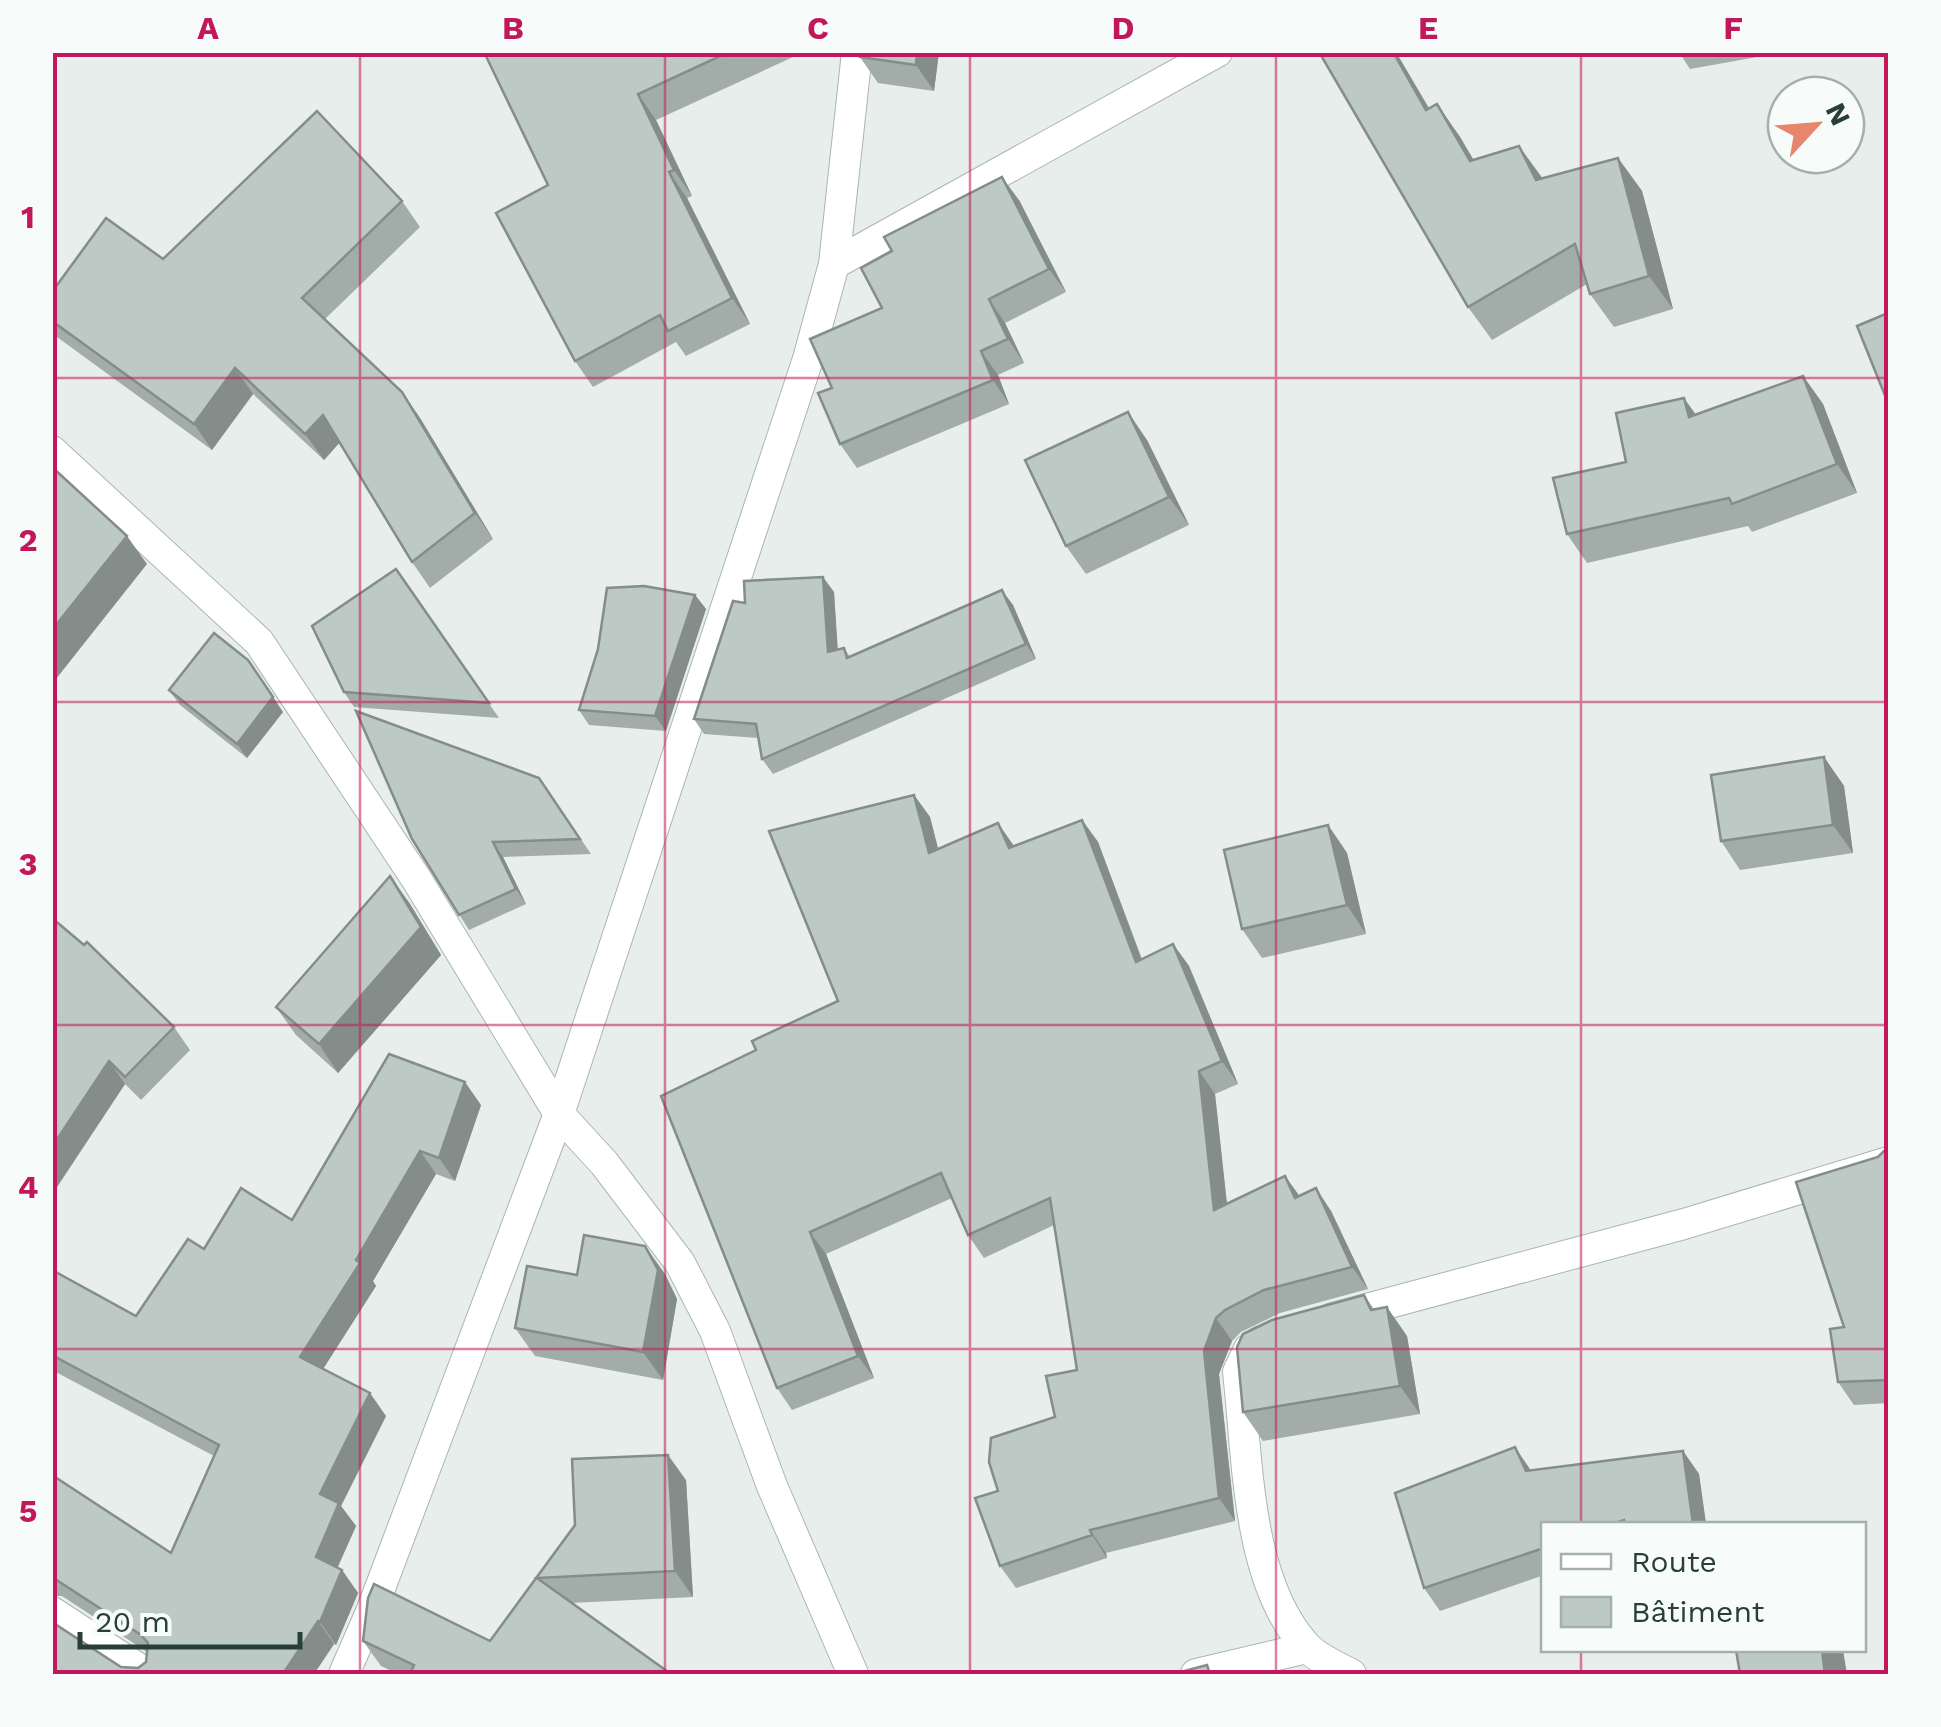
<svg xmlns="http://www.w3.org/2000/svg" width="1941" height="1727" font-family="'Work Sans',sans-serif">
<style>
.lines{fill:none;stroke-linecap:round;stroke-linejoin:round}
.minor-casing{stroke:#aab6b2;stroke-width:32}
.minor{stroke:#fff;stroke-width:30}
.wall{fill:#a2ada9}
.shaded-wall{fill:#848d89}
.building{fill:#bcc9c4;stroke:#848d89;stroke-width:2.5}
.grid{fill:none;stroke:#c2185b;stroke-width:2.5;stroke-opacity:0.55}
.neatline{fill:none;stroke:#c2185b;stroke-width:4}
.grid-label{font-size:32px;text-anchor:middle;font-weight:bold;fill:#c2185b}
</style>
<rect width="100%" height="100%" fill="#e7eeeb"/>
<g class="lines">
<defs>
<g id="minor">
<path d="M834 264 1217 52"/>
<path d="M52 451 259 642 417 880 559 1114 604 1163 680 1263 715 1331 772 1486 853 1674"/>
<path d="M1333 1318 1684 1224 1888 1162"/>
<path d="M1261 1341 1249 1349 1238 1372C1248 1458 1246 1579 1305 1645 1316 1658 1336 1666 1351 1674"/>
<path d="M52 1612 147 1674"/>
<path d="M344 1674 371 1612 559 1114 808 359 834 264 857 52"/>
<path d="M1196 1674 1307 1648"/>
</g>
</defs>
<use href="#minor" class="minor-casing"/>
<use href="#minor" class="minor"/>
</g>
<g class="wall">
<path d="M484 52H804L656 120 692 196 687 198 750 324 686 356 676 342 593 387 575 361 548 185Z"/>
<path d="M861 52H939L934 91 878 83 860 57Z"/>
<path d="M1679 52H1773L1774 54 1690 69Z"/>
<path d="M1437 104 1460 137 1473 160 1519 146 1542 178 1618 158 1642 191 1673 309 1614 327 1590 294 1587 284 1492 340 1468 307 1429 108Z"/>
<path d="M1019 200 1066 292 1005 323 1024 363 998 375 1009 404 857 468 840 444 832 388Z"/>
<path d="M402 201 420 227 324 320 402 392 420 418 493 539 430 588 412 562 340 442 324 460 253 394 212 450 57 337 52 331V292L163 259Z"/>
<path d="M1803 376 1823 404 1857 493 1752 532 1748 526 1587 563 1567 534 1626 462 1696 415Z"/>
<path d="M1147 440 1189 525 1086 574 1066 546Z"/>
<path d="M396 569 499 718 354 707 344 692Z"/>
<path d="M834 592 837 650 844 648 850 657 1013 605 1036 659 773 774 762 759 758 738 704 734 694 719 745 603Z"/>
<path d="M695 595 706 609 666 731 589 725 579 710Z"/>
<path d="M169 690 283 712 247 758 180 705Z"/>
<path d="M1824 757 1844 786 1853 853 1740 870 1721 841Z"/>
<path d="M539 778 591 854 503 857 526 904 469 930 412 839Z"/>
<path d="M914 795 930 817 938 849 1014 846 1082 820 1098 842 1142 959 1173 944 1189 966 1238 1084 1215 1094 1227 1204 1285 1176 1299 1196 1331 1211 1368 1289 1280 1313 1241 1332 1232 1341 1219 1374 1235 1521 1106 1553 1107 1558 1016 1588 1000 1566 998 1491 1055 1417 1077 1370 1054 1225 984 1258 968 1235 952 1198 826 1254 874 1378 792 1410 777 1388 756 1050 838 1001Z"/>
<path d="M1328 825 1347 853 1366 934 1262 958 1242 929Z"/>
<path d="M390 876 410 904 441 955 338 1073 296 1035 276 1007Z"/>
<path d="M52 918 174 1027 190 1050 141 1100 125 1084 52 1195Z"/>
<path d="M481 1105 455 1181 436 1174 373 1281 376 1286 323 1369 386 1416 341 1506 356 1526 337 1568 342 1570 358 1593 336 1645 334 1644 314 1674H52L121 1667 138 1668 146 1662 147 1652 62 1596H52V1475L171 1553 214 1456 52 1370V1270L136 1316 204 1249 292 1220Z"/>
<path d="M1888 1147V1403L1854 1405 1838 1382 1844 1327 1878 1157Z"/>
<path d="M665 1274 677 1299 663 1380 535 1356 515 1328 577 1275Z"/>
<path d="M1364 1295 1374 1309 1407 1336 1420 1414 1263 1441 1243 1412Z"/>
<path d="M1683 1451 1699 1474 1706 1524H1544V1575L1440 1611 1424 1588 1531 1470Z"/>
<path d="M686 1480 693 1597 571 1603 671 1674H398L381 1666 363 1641H490L575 1525Z"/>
</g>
<g class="shaded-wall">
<path d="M917 52H939L934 91 916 65Z"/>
<path d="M1393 52H1396L1450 144 1426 110Z"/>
<path d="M638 94 656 120 692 196 674 170Z"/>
<path d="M1437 104 1460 137 1494 194 1470 161Z"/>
<path d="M1519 146 1543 179 1536 180Z"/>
<path d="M1618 158 1642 191 1673 309 1649 276Z"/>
<path d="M669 172 687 198 750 324 732 298Z"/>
<path d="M1002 177 1019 200 1066 292 1049 269Z"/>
<path d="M989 299 1005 323 1024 363 1008 339Z"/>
<path d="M981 351 998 375 1009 404 993 380Z"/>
<path d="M235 368 253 394 212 450 194 424Z"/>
<path d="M1803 376 1823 404 1857 493 1837 464Z"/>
<path d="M402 392 420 418 493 539 475 513Z"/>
<path d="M1684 398 1704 426 1689 417Z"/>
<path d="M1128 412 1147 440 1189 525 1169 497Z"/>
<path d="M323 415 341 441 324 460 305 434Z"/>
<path d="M127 536 147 564 52 684V630Z"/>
<path d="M823 577 834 592 839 667 828 652Z"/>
<path d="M1002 590 1013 605 1036 659 1026 644Z"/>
<path d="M695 595 706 609 666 731 655 716Z"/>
<path d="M258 674 283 712 247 758 237 744Z"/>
<path d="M1824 757 1844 786 1853 853 1833 825Z"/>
<path d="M914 795 930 817 945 876 929 853Z"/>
<path d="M1082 820 1098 842 1151 985 1136 962Z"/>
<path d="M998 823 1014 846 1009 848Z"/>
<path d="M1328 825 1347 853 1366 934 1347 905Z"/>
<path d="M493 842 503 857 526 904 516 889Z"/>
<path d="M390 876 410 904 441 955 338 1073 319 1044Z"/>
<path d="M1173 944 1189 966 1238 1084 1222 1061Z"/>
<path d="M109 1061 125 1084 52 1194V1147Z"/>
<path d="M1199 1071 1215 1094 1230 1233 1214 1210Z"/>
<path d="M465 1082 481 1105 455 1181 439 1158Z"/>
<path d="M420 1151 436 1174 373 1281 376 1286 316 1380 300 1357Z"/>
<path d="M1285 1176 1301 1198H1295Z"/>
<path d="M1316 1188 1331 1211 1368 1289 1352 1267Z"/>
<path d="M810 1232 826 1254 874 1378 858 1356Z"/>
<path d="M645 1246 665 1274 677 1299 663 1380 643 1352Z"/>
<path d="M1387 1307 1407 1336 1420 1414 1400 1386Z"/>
<path d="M1216 1318 1232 1341 1219 1374 1235 1521 1219 1498 1204 1351Z"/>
<path d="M370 1393 386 1416 341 1506 356 1526 332 1580 316 1557 320 1494Z"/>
<path d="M1515 1447 1530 1469 1542 1493 1526 1471Z"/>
<path d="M1683 1451 1699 1474 1706 1524H1693Z"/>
<path d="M668 1455 686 1480 693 1597 675 1571Z"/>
<path d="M1090 1530 1106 1553 1107 1558 1092 1535Z"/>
<path d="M342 1570 358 1593 336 1645 320 1622Z"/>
<path d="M318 1621 334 1644 314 1674H283Z"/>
<path d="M1822 1650H1843L1847 1674H1825Z"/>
</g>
<g class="building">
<path d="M484 52H729L638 94 674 170 669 172 732 298 668 331 660 315 575 361 496 213 548 185Z"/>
<path d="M861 52H917L916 65 860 57Z"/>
<path d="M1319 52H1393L1426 110 1437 104 1470 161 1519 146 1536 180 1618 158 1649 276 1590 294 1575 244 1468 307Z"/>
<path d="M317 111 402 201 302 298 402 392 475 513 412 562 323 415 305 434 235 368 194 424 52 321V292L106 218 163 259Z"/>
<path d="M1002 177 1049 269 989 299 1008 339 981 351 993 380 840 444 818 393 832 388 810 339 882 308 861 268 892 251 884 237Z"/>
<path d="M1888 313V403L1857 326Z"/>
<path d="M1803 376 1837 464 1732 504 1729 498 1567 534 1553 478 1626 462 1616 413 1684 398 1689 417Z"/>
<path d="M1128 412 1169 497 1066 546 1025 460Z"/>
<path d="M52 467 127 536 52 630Z"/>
<path d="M396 569 489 703 344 692 312 626Z"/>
<path d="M823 577 828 652 844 648 847 658 1002 590 1026 644 762 759 756 724 694 719 733 601 745 603 744 581Z"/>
<path d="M644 586 695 595 655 716 579 710 598 649 607 588Z"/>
<path d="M214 633 248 660 273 697 237 744 169 690Z"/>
<path d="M356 711 539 778 580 839 493 842 516 889 459 915 412 839Z"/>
<path d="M1824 757 1833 825 1721 841 1711 775Z"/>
<path d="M914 795 929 853 998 823 1009 848 1082 820 1136 962 1173 944 1222 1061 1199 1071 1214 1210 1285 1176 1295 1198 1316 1188 1352 1267 1264 1290 1225 1310 1216 1318 1204 1351 1219 1498 1090 1530 1092 1535 1000 1566 975 1498 998 1491 989 1462 991 1438 1055 1417 1046 1376 1077 1370 1050 1198 968 1235 941 1173 810 1232 858 1356 777 1388 661 1096 756 1050 752 1041 838 1001 769 831Z"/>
<path d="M1328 825 1347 905 1242 929 1224 850Z"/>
<path d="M390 876 421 927 319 1044 276 1007Z"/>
<path d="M52 918 84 945 87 942 174 1027 125 1077 109 1061 52 1147Z"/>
<path d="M389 1054 465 1082 439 1158 420 1151 356 1260 360 1263 300 1357 370 1393 320 1494 339 1503 316 1557 342 1570 320 1622 318 1621 283 1674H52V1622L121 1667 138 1668 146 1662 148 1643 141 1635 52 1577V1475L171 1553 219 1445 52 1355V1270L136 1316 188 1239 204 1249 241 1188 292 1220Z"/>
<path d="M1888 1147V1380L1838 1382 1830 1329 1844 1327 1796 1182 1878 1157Z"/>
<path d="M584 1235 645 1246 658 1270 643 1352 515 1328 527 1266 577 1275Z"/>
<path d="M1364 1295 1371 1310 1387 1307 1400 1386 1243 1412 1237 1347 1243 1334 1272 1320Z"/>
<path d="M1515 1447 1526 1471 1683 1451 1693 1524H1625L1624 1520 1612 1524H1544V1548L1424 1588 1395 1493Z"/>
<path d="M668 1455 675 1571 537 1578 671 1674H410L414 1665 363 1641 368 1598 374 1584 490 1641 575 1525 572 1459Z"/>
<path d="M1736 1650H1822L1825 1674H1740Z"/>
<path d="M1207 1665 1210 1674H1173Z"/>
</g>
<path class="grid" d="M360 52V1674M665 52V1674M970 52V1674M1276 52V1674M1581 52V1524M52 378H1888M52 702H1888M52 1025H1888M52 1349H1888M1581 1650V1674"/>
<rect width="1941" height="1727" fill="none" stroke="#f7fbf9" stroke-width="110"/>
<rect x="1541" y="1522" width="325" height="130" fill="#f7fbf9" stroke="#a4b0ac" stroke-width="2.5"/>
<rect x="1561" y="1554" width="50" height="15" fill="#ffffff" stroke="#a4b0ac" stroke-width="2.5"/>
<text x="1631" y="1572" font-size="30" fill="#273f38">Route</text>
<rect x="1561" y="1597" width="50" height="30" fill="#bcc9c4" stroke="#a4b0ac" stroke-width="2.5"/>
<text x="1631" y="1622" font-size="30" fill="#273f38">Bâtiment</text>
<g transform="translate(1816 125) rotate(64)"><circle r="48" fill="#f7fbf9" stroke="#a4b0ac" stroke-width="2.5"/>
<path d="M0-8L18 38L0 25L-18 38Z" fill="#e6876d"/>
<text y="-15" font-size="28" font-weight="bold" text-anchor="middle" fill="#273f38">N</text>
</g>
<path d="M80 1632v15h220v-15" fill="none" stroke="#273f38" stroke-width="5"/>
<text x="95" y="1632" font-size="30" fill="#273f38" stroke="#f7fbf9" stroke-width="8" paint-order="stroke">20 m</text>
<rect x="55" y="55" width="1831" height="1617" class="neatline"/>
<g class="grid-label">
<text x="208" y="39">A</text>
<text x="513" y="39">B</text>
<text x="818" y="39">C</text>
<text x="1123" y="39">D</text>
<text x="1428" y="39">E</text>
<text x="1733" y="39">F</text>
<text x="28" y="228">1</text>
<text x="28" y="551">2</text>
<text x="28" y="875">3</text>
<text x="28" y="1198">4</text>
<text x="28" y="1522">5</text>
</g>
</svg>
